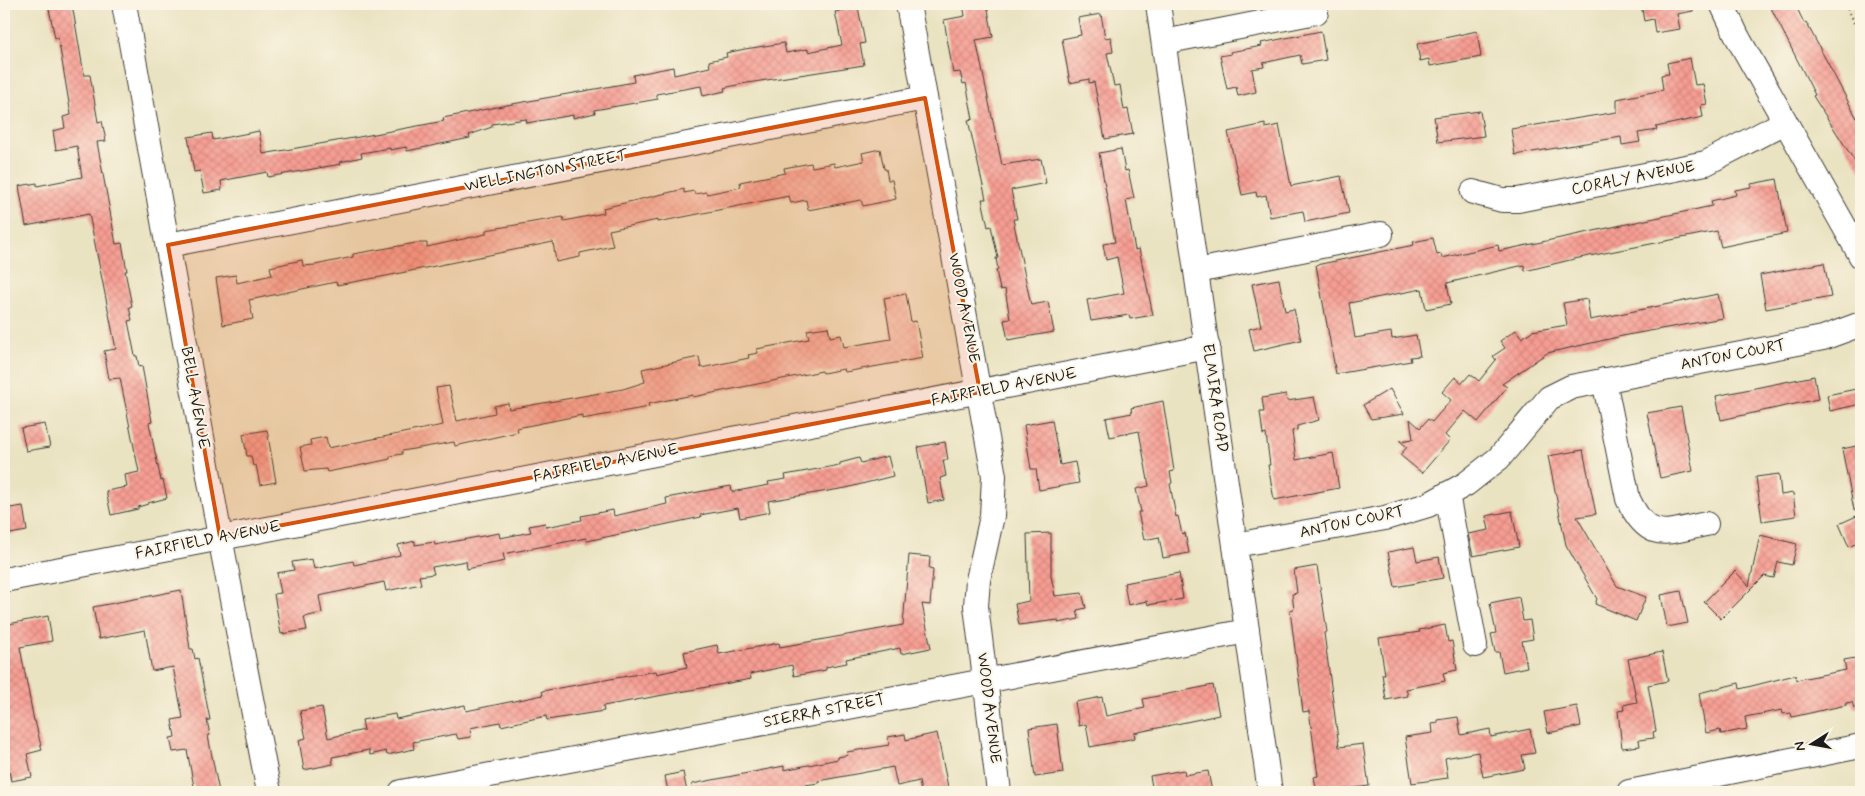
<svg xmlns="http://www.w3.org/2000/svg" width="1865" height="796" font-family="Mynerve,sans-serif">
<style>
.building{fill:url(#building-cross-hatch)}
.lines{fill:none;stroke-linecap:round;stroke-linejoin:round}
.minor-casing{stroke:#3b3a35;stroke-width:26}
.path{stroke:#3b3a35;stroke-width:3;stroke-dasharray:1 4;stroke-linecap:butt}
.minor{stroke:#fff;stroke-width:24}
.marked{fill:#d4530e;fill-opacity:0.2;stroke:#d4530e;stroke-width:4;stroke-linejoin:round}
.labels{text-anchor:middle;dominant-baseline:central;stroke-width:4;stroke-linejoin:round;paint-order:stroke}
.street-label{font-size:16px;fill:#1c1c1c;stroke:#fcf5e5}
</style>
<defs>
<pattern id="building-cross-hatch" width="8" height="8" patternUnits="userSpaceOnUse" patternTransform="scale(1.25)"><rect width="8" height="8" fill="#f79d93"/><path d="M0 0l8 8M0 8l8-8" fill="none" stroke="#d3877e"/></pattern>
</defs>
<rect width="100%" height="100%" fill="#fcf5e5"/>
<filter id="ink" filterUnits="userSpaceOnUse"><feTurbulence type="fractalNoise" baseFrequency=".02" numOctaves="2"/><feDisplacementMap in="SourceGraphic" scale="10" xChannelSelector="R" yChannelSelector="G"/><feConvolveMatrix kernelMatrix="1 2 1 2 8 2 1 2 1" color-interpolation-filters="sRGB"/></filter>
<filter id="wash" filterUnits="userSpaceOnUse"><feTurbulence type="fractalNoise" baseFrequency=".0096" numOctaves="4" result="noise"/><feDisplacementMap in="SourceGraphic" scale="20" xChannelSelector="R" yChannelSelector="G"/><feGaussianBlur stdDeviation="1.12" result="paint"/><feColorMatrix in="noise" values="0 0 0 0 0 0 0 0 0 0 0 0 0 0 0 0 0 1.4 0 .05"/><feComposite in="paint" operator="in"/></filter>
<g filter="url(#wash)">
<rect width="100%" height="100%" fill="#eae3c2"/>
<g id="blocks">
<g class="building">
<path d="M48 4H72L84 75H90L98 122 102 121 106 141 97 142 116 244 122 243 127 271H125L132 306 129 307 132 320 128 321 135 356H137L139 367 142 366 152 422 149 423 161 481 163 480 167 498 148 503V504L138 507V509L111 515 106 491 127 487 125 475 139 472 120 378 109 379 104 351 116 349 89 214 26 226 19 186 37 183V186L82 177 77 146 56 150 53 131 65 128 63 117 71 115 58 37 55 38Z"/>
<path d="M963 4H987L993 37 976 40 1002 165 1041 159 1046 183 1011 190 1017 219H1013L1031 305 1048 302 1054 332 1008 340 1004 320 1010 319 1005 289 1000 290 996 270H998L996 258H998L991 226 988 227 982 199H986L968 120 973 119 966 83 963 84 960 72 953 73 944 20 965 16Z"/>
<path d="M1641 4H1693V11L1677 14 1680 29 1655 33 1653 19 1644 21Z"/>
<path d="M1769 4H1795L1804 23 1806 22 1861 126V171L1813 96 1815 95Z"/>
<path d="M858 7 865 43 860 44 864 65 741 84 724 88 725 91 703 96 701 86 656 94 658 99 594 110 595 113 573 118V115L527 123 526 119 492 124V127L469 135 470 138 407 151 406 147 390 150V148L361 153 362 157 340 162 341 164 268 177 267 172 221 181 222 190 204 193 200 171 194 172 188 137 212 133 213 140 259 131 263 154 359 137 444 121 443 118 507 105 634 82 633 75 673 67 674 75 710 67 709 61 727 57 726 53 745 49 784 43 786 53 808 49V52L842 45 835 12Z"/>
<path d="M1101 14 1105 38 1111 37 1113 52 1107 53 1114 86 1120 85 1124 110 1128 109 1133 134 1105 139 1094 82 1089 83V79L1070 83 1062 39 1081 35 1078 18Z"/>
<path d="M1321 31 1326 60 1302 64 1300 55 1263 63 1264 67 1252 69 1256 92 1238 96 1236 87 1227 89 1220 56 1231 54 1230 52 1262 46 1261 43Z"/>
<path d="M1477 31 1481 57 1430 66 1429 59 1420 61 1417 44Z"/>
<path d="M1690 58 1695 85 1703 84 1707 104 1701 105 1703 117 1656 127 1657 130 1638 133 1640 142 1622 145 1621 137 1515 155 1511 129 1617 112V99L1663 90 1661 75 1669 74 1667 63Z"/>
<path d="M1480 111 1484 136 1438 142 1434 117Z"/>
<path d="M1265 124V128L1279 125 1291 186 1341 176 1349 213 1305 222 1303 211 1270 217 1266 195 1257 197 1256 192 1242 195 1228 132Z"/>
<path d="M880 149 884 169H886L888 180H892L896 199 863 206 861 200 808 210 806 200 791 203 789 196 658 222V220L609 230 613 246 580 253V257L556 262 553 242 386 276 337 285 336 282 249 300 253 319 223 325 216 278 236 275 237 283 272 275 270 267 302 260 303 266 315 265 353 257V254L416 243H427V247L486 234V230L563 217 564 221 604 213 603 208 684 189V193L694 191 695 194 706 192 707 194 741 187 740 182 785 173 784 168 811 163 812 167 834 163 835 167 864 161 862 153Z"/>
<path d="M1121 149 1125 171 1128 170 1134 198 1126 200 1135 250 1139 249 1153 315 1130 319 1129 315 1091 321 1087 300 1124 293 1117 257 1106 260 1103 244 1115 242 1099 153Z"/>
<path d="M1777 179 1787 233 1721 247 1717 231 1574 259 1525 271 1524 265 1447 283 1451 304 1426 309 1422 289 1349 303 1355 338 1391 332 1392 339 1416 335 1420 356 1410 357 1411 361 1336 374 1316 265 1414 245 1413 242 1433 238 1437 255 1441 254 1442 258 1498 245 1499 251 1712 206 1711 201 1736 195 1735 190 1751 187V184Z"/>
<path d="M1824 263 1831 297 1766 309 1760 275Z"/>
<path d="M1279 279 1285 311 1294 309 1301 340 1254 351 1249 329 1261 326 1252 284Z"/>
<path d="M906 294 911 322 916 321 923 358 845 372 844 369 823 373 822 371 693 397V395L648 404 649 407 582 419V415L517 428 518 432 455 446 454 442 402 451V454L390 456V459L353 467 327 472 326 469 305 471 300 447 311 445 310 440 326 437 328 448 443 425 436 388 449 386 457 421 495 413 494 406 508 403 509 409 623 389 645 382 642 369 699 357 701 368 749 358 748 355 758 353 757 349 809 339 807 330 828 327 830 337 841 335 844 347 891 339 884 298Z"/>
<path d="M1718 294 1723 318 1627 335 1547 353 1502 384 1507 387 1478 422 1465 411 1445 435 1450 440 1422 473 1400 455 1407 447 1400 441 1413 439 1410 419 1420 428 1428 419 1432 422 1451 400 1442 392 1455 377 1462 383 1470 374 1479 381 1496 360 1493 356 1505 348 1500 341 1516 330 1522 338 1532 331 1567 325 1563 303 1587 299 1590 320Z"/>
<path d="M1814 376 1818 399 1721 420 1716 396Z"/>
<path d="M1861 388V404L1830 411 1827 395Z"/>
<path d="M1390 389 1404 414 1371 419 1363 405Z"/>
<path d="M1286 394 1287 401 1314 397 1319 420 1297 426V430L1292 431 1296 460 1333 453 1339 488 1274 500 1268 465H1270L1266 434 1263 435 1260 412H1264L1262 398Z"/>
<path d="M1163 401 1174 471 1170 472 1172 483 1170 484 1176 517 1178 516 1182 534 1185 533 1189 553 1163 558 1159 537 1144 540 1138 512H1141L1136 489 1149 486 1139 431 1110 437 1106 418 1132 413 1131 408Z"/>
<path d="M1681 407 1693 471 1660 478 1647 413Z"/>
<path d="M1052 420 1060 465 1075 462 1079 483 1039 490 1036 469H1031L1024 425Z"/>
<path d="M45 424 50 447 26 451 21 428Z"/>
<path d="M267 430 276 482 260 485 256 465 253 466 251 456H247L243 434Z"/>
<path d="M945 442 948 460H943L946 476 940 478 944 500 928 503 918 447Z"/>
<path d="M1861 445V509L1854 510 1842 449Z"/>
<path d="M1583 450 1596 514 1577 517 1617 586 1646 597 1636 621 1595 604 1597 599 1566 545 1548 456Z"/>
<path d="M888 456 893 476 846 488 768 501 770 512 740 518 738 508 700 515 701 517 587 541 586 538 503 554 505 561 467 569 466 561 432 567 434 574 419 576 421 584 386 591 384 582 319 596 322 613 304 617 307 630 281 634 274 594 281 593 277 573 294 570 292 562 312 559 314 569 353 561 354 565 400 555 398 545 415 541V545L434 542 435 545 499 533 500 538 531 532 529 526 545 523 546 527 582 520 581 516 613 510 614 516 667 504 666 498 731 486 732 492 769 485 768 482 786 479 785 475 840 465V463L859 458 861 463Z"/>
<path d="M1779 474 1781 495 1793 493 1796 516 1762 521 1756 477Z"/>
<path d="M23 506 27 531 4 535V509Z"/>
<path d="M1512 511 1519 547 1473 556 1468 534 1489 530 1486 516Z"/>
<path d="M1861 514V541L1849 547 1839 524Z"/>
<path d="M1051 533V576L1055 596 1082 593 1086 608 1077 610 1079 619 1058 623V620L1019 625 1015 604 1029 601 1027 534Z"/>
<path d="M1760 535 1797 544 1792 565 1778 562 1774 578 1764 576 1721 619 1704 602 1735 571 1749 586Z"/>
<path d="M1414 547 1417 561 1439 557 1443 578 1395 587 1388 552Z"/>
<path d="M909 555 930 557 929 569 933 570 930 605 922 604 931 648 901 654 900 648 846 659 847 663 826 667V670L794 676 792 665 750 674 751 679 603 706 604 711 547 720 546 716 501 726 500 722 470 728 471 737 458 739 456 734 413 742 414 749 387 755 386 751 370 755 369 750 332 757 333 764 304 770 299 740 306 738 300 711 322 707 328 738 364 730 362 720 395 714 396 719 465 705 466 711 543 695 542 691 656 671 657 674 687 667 684 652 717 645 719 654 779 643 780 647 903 625Z"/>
<path d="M1317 566 1327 632 1324 633 1339 747 1363 744 1369 786 1325 792H1317L1314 777 1318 776 1309 711 1303 712 1290 610 1294 609 1292 594 1297 593 1294 570Z"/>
<path d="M1179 573 1183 599 1148 605 1147 601 1128 605 1124 583Z"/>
<path d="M181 590 190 649H193L195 659 198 658 210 720H207L210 735 208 736 219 792H195L187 750 173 752 170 738 175 737 172 720 183 718 173 667 152 671 145 630 99 639 93 607Z"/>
<path d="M1681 591 1688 623 1667 627 1661 595Z"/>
<path d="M1519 597 1523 621 1530 620 1533 639 1522 641 1527 667 1503 672 1499 652H1495L1491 634 1496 633 1490 603Z"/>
<path d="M48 616 52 641 20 647 34 721H35L42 750 27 754 32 777 11 781 4 745V625Z"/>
<path d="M1445 625 1448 642 1452 641 1457 670 1443 673 1445 681 1406 689 1408 696 1386 700 1382 674H1385L1379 638 1420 632 1419 630Z"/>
<path d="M1662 652 1668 681 1648 685 1656 731 1653 732 1654 738 1639 740 1640 746 1622 748 1618 711 1624 710 1623 705 1637 702 1628 659Z"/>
<path d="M1861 657V707L1854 708 1852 702 1846 703V705L1792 717 1791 713 1783 714 1782 710 1745 717 1747 729 1721 734 1720 730 1706 733 1699 693 1739 683 1740 689 1795 675 1796 680 1846 670 1844 660Z"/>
<path d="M1213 685 1219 715 1134 733 1135 738 1090 747 1086 724 1079 726 1075 702 1102 697 1106 716 1145 708 1143 699Z"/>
<path d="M1577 706 1581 726 1548 733 1544 712Z"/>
<path d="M1458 717 1461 735 1490 729 1491 737 1530 729 1535 753 1522 755 1525 769 1483 777 1478 752 1445 758 1448 778 1412 783 1405 737 1433 733 1432 724 1438 723V720Z"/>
<path d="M1057 724 1063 773 1035 777 1029 728Z"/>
<path d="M937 733 949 792H921L919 781 897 786 893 767 818 781 819 783 805 785 806 792H693L692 784 784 766V770L838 759V757L848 755 847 752 889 745 888 737 905 734 906 740Z"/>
<path d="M1184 770 1185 775 1208 771 1212 792H1153L1150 776Z"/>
<path d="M683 772 687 792H668L665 776Z"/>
</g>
</g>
</g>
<g filter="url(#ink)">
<use href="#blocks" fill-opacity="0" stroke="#3b3a35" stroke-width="1"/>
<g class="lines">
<defs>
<g id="minor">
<path d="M124 4 220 537 269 792"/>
<path d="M908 4 994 476 992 516 978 580 976 606 999 792"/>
<path d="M1158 4 1270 792"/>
<path d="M1722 4 1738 38 1861 256"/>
<path d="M1164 42 1316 12"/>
<path d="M1473 192 1502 200H1518L1706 163 1785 122"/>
<path d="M168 245 925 98"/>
<path d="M1197 271 1381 234"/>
<path d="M1604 380 1628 499C1649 544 1666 532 1706 524"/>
<path d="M1447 494 1475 645"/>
<path d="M1235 545 1385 518 1428 505 1466 484 1499 458 1549 398 1571 387 1823 338 1861 324"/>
<path d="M4 580 1208 347"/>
<path d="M401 792 1247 631"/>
<path d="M1629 792 1861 746"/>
</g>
</defs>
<use href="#minor" class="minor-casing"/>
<path class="path" d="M1845 4 1861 36"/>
<use href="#minor" class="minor"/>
</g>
</g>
<path class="marked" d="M925 98 980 392 220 537 168 245Z"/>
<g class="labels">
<g class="street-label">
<text transform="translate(546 171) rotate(-11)">WELLINGTON STREET</text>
<text transform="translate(1633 178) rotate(-11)">CORALY AVENUE</text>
<text transform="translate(964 308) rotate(79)">WOOD AVENUE</text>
<text transform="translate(1733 355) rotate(-11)">ANTON COURT</text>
<text transform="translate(1004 387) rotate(-11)">FAIRFIELD AVENUE</text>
<text transform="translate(195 398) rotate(80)">BELL AVENUE</text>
<text transform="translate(1215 398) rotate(82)">ELMIRA ROAD</text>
<text transform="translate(606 463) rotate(-11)">FAIRFIELD AVENUE</text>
<text transform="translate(1352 522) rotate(-12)">ANTON COURT</text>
<text transform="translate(208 540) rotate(-11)">FAIRFIELD AVENUE</text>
<text transform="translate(989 708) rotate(83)">WOOD AVENUE</text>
<text transform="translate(824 711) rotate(-11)">SIERRA STREET</text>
</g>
</g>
<rect width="1865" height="796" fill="none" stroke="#fcf5e5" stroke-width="20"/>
<g transform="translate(1812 744) rotate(259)" stroke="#fcf5e5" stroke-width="4" paint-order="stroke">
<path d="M0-4L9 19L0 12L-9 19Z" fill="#1c1c1c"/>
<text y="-8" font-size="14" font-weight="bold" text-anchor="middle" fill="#1c1c1c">N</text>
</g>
</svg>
